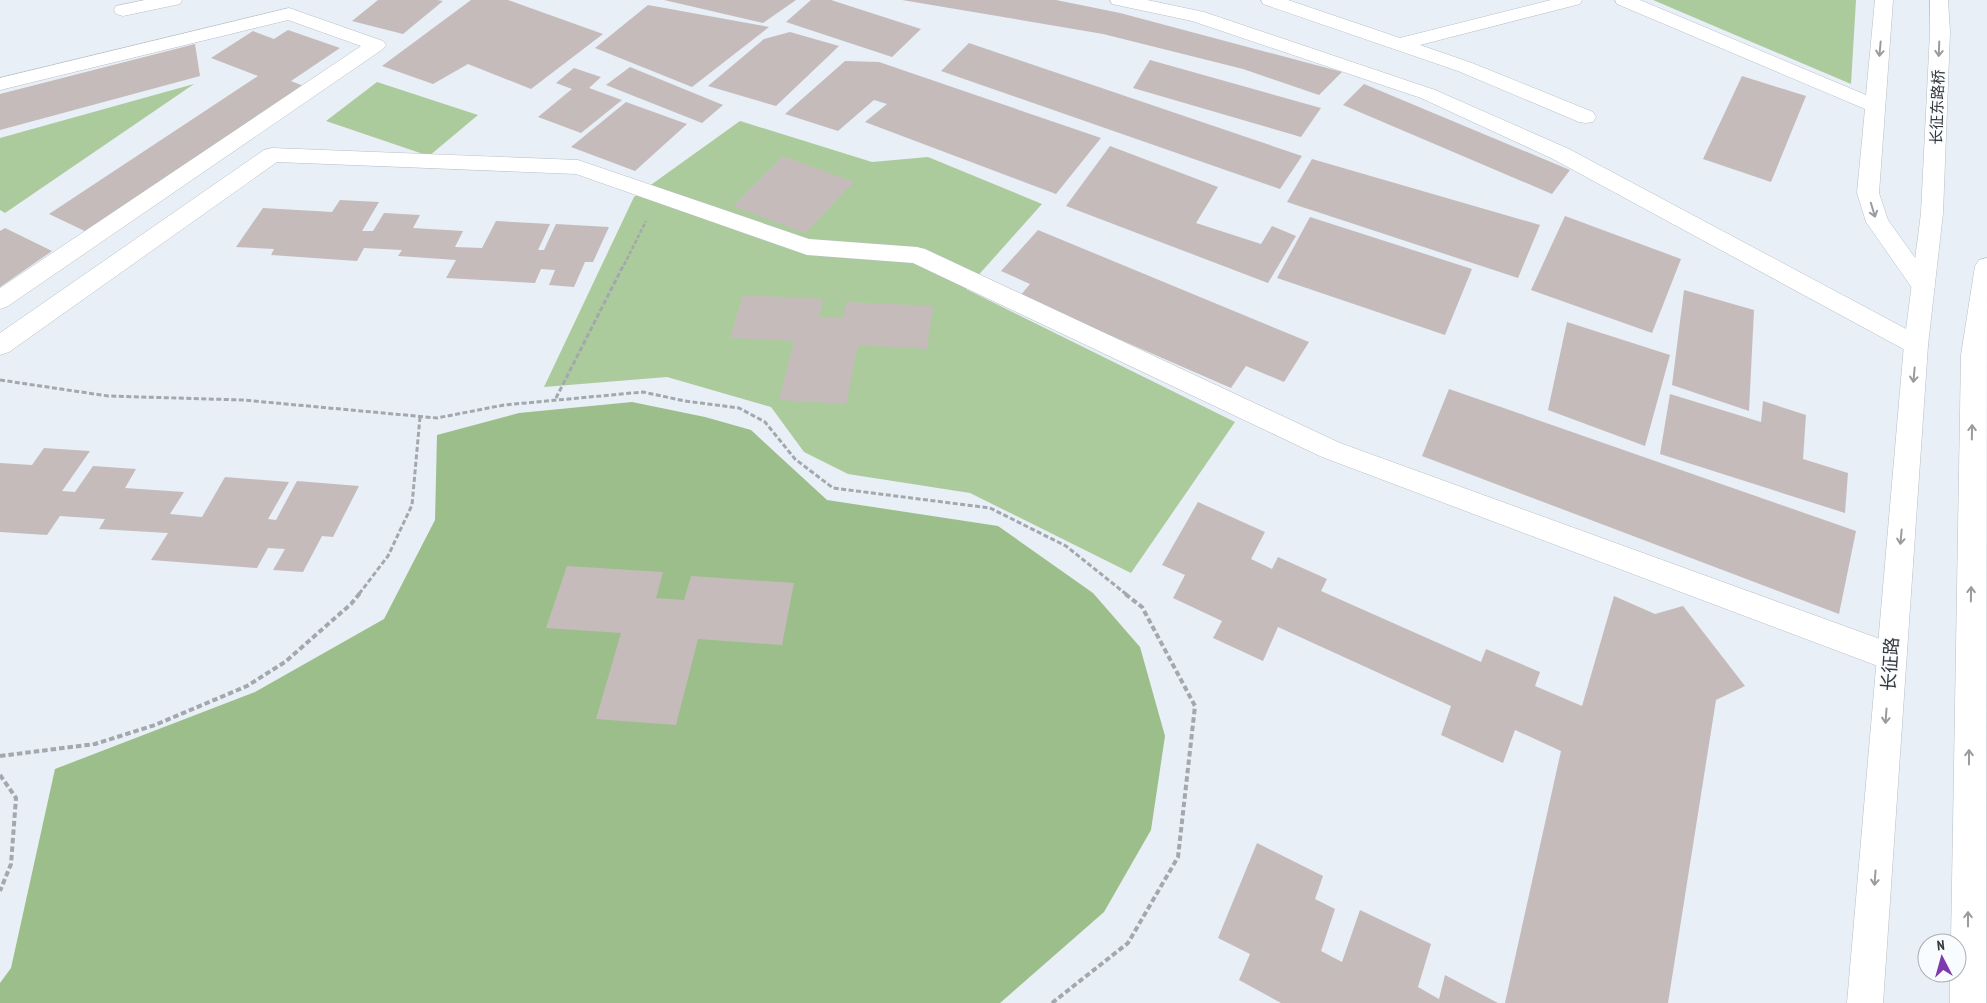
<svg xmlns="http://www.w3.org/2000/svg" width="1987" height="1003" font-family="'PT Sans Narrow','Noto Sans SC',sans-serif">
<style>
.green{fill:#accb9c}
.forest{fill:#9cbe8a}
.building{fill:#c5bbbb}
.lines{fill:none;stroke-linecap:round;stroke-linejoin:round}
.minor-casing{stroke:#b8bfc5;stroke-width:1}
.major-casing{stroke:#b8bfc5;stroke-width:1}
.path-far2{stroke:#a3a8ad;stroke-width:2.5;stroke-dasharray:4 2;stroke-linecap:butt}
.path-far1{stroke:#a3a8ad;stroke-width:3;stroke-dasharray:5 2.5;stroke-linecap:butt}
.path{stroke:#a3a8ad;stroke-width:4;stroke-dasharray:5.5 3;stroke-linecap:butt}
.minor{fill:#fff;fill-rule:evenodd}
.major{fill:#fff;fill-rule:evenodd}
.oneway{stroke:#9a9b9c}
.labels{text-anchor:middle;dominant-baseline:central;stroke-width:4;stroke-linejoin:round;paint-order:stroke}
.far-street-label{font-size:15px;fill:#35373a;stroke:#f9fcff}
.street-label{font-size:18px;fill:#35373a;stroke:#f9fcff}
</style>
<rect width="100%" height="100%" fill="#e8eff6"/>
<g class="green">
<path d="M1653 0H1856L1851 84Z"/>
<path d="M377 82 478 115 429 156 326 121Z"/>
<path d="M194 84 5 213 0 210V138Z"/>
<path d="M740 121 872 162 928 157 1042 204 966 289 1235 422 1131 573 970 493 848 474 804 452 771 407 667 377 544 387 634 197Z"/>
</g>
<path class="forest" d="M632 402 705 417 751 430 827 500 998 526 1093 593 1140 647 1165 736 1151 830 1104 912 1000 1003H0V983L11 968 55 769 255 692 384 619 435 520 437 435 519 413Z"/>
<g class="building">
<path d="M378 0H437L443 1 403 34 352 21Z"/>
<path d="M471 0H508L603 34 531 89 468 64 433 84 382 66Z"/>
<path d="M664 0H796L763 23Z"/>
<path d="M811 0H831L921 29 892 57 786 22Z"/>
<path d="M902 0H1056L1120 13 1342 72 1319 95 1243 69 1103 34Z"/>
<path d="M648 5 769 27 692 87 595 48Z"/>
<path d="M288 30 340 48 291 81 306 87 91 234 49 214 258 76 211 58 253 31 274 39Z"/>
<path d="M790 32 839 46 776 106 708 86 764 39Z"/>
<path d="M969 43 1302 156 1280 189 941 71Z"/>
<path d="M195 44 200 76 0 130V94Z"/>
<path d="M1150 60 1321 108 1301 137 1133 88Z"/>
<path d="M845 61 879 62 1101 138 1056 194 865 122 887 104 874 100 838 131 785 114Z"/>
<path d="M630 67 723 105 702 123 606 85Z"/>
<path d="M574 68 601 77 589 88 622 100 581 133 538 117 572 89 556 83Z"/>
<path d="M1742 76 1806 96 1771 182 1703 159Z"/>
<path d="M1364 84 1570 170 1552 194 1343 105Z"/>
<path d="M626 102 687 124 635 171 571 147Z"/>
<path d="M1110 146 1218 187 1196 223 1261 244 1272 226 1296 236 1268 283 1066 206Z"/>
<path d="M783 156 854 182 805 233 733 206Z"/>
<path d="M1312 159 1540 225 1518 278 1287 202Z"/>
<path d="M340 200 379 202 362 231H373L384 213 420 215 413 228 463 231 455 247 482 248 496 221 550 224 538 250H544L556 224 609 227 593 262H585L574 287 549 285 555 270 541 269 535 283 446 278 456 260 398 256 402 250 364 248 357 261 271 255 274 249 236 247 263 208 332 212Z"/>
<path d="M1565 216 1681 259 1652 333 1531 290Z"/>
<path d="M1310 217 1472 269 1445 335 1277 278Z"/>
<path d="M5 228 52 251 0 287V231Z"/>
<path d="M1038 230 1309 342 1284 382 1246 366 1231 388 1020 296 1030 284 1001 271Z"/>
<path d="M1684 290 1754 310 1749 411 1672 385Z"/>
<path d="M743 295 823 299 819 317 843 318 846 302 933 306 927 349 858 345 846 404 779 400 794 341 730 338Z"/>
<path d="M1567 322 1670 355 1645 446 1548 410Z"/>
<path d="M1449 389 1856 531 1839 614 1422 456Z"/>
<path d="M1670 394 1761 422 1763 401 1806 415 1803 459 1848 473 1845 513 1660 454Z"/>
<path d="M44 448 90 451 62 491 75 492 93 466 136 469 125 488 184 492 170 514 202 517 225 477 289 482 268 519 276 520 297 481 359 486 333 537 322 536 303 572 273 570 285 549 268 548 257 568 151 560 168 533 99 529 105 519 60 516 47 535 0 532V463L32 465Z"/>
<path d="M1198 502 1265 532 1251 559 1272 569 1278 557 1327 579 1321 591 1481 662 1486 649 1540 672 1535 686 1582 706 1614 596 1655 614 1683 606 1745 686 1716 700 1668 1003H1505L1561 751 1515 730 1503 763 1441 735 1451 706 1278 627 1263 661 1213 638 1222 621 1173 598 1185 575 1162 565Z"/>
<path d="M567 566 663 572 656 598 684 600 691 576 794 583 782 645 698 639 676 725 596 719 621 633 546 628Z"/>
<path d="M1257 843 1323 876 1315 899 1335 909 1321 951 1342 962 1360 910 1431 944 1418 987 1439 999 1445 975 1498 1003H1281L1239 980 1250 954 1218 938Z"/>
</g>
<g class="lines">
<defs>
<g id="minor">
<path d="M145 0H182L180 4 123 16 116 14 114 10 116 6Z"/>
<path d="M1110 0H1147L1204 12 1435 90 1569 149 1925 339 1928 345 1925 351 1916 354 1907 351 1553 159 1421 98 1192 21 1112 4Z"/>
<path d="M1261 0H1288L1400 38 1551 0H1582L1580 4 1420 45 1472 63 1593 112 1596 117 1593 122 1586 123 1579 122 1458 71 1263 4Z"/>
<path d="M1615 0H1640L1866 95 1875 0H1893L1879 193 1888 220 1935 286 1931 292 1923 294 1915 292 1866 222 1857 193 1865 109 1617 4Z"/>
<path d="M289 8 383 41 386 45 383 49 8 306 0 309V288L361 46 288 20 0 90V78Z"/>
<path d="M272 148 578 160 809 239 917 247 925 249 1340 443 1902 647 1906 657 1902 667 1891 671 1322 457 913 263 807 255 576 174 277 162 9 352 0 355V333L264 150Z"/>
</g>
<g id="major">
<path d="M1930 0H1948L1950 32 1943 213 1928 345 1883 1003H1847L1904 345 1921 213 1930 32Z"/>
<path d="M1987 258 1986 1003H1950V973H1957V943H1951L1961 355 1975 266 1979 260Z"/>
</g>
</defs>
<use href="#minor" class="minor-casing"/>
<use href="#major" class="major-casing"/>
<path class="path-far2" d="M624 265 646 221"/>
<g class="path-far1">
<path d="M0 380 108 396 243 400 437 418 504 405 643 392 685 401 739 408 765 422 795 459 833 488 990 508 1066 546 1126 594"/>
<path d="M556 398 624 264"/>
<path d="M359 594 388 556 412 505 420 417"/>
</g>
<g class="path">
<path d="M0 756 95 744 155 725 247 686 285 662 351 604 360 593"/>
<path d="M0 775 16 798 11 864 0 891"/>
<path d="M1052 1003 1128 943 1178 857 1195 706 1142 607 1124 593"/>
</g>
<use href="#minor" class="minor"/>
<use href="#major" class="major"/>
</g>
<defs><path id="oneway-shaft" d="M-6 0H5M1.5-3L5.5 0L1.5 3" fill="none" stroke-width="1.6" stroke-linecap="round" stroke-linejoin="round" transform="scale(1.25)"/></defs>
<g class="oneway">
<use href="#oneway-shaft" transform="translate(1880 49) rotate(95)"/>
<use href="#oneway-shaft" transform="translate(1939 49) rotate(92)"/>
<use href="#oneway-shaft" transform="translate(1873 210) rotate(73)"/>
<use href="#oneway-shaft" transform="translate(1914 375) rotate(95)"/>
<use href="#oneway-shaft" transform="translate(1972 432) rotate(-89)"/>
<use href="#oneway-shaft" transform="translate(1901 537) rotate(95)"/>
<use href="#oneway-shaft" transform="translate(1971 594) rotate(-89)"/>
<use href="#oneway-shaft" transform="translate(1886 716) rotate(94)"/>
<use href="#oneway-shaft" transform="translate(1969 757) rotate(-90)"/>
<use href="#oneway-shaft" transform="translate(1875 878) rotate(94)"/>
<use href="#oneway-shaft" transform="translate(1968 919) rotate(-90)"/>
</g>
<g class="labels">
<g class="far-street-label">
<text transform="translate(1937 107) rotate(-88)">长征东路桥</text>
</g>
<g class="street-label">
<text transform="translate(1890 664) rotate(-86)">长征路</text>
</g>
</g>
<g transform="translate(1942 958) rotate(354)"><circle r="24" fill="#f9fcff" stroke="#abadb0"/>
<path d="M0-4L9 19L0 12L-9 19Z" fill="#7e39ad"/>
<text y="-8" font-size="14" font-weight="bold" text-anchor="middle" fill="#35373a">N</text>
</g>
</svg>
